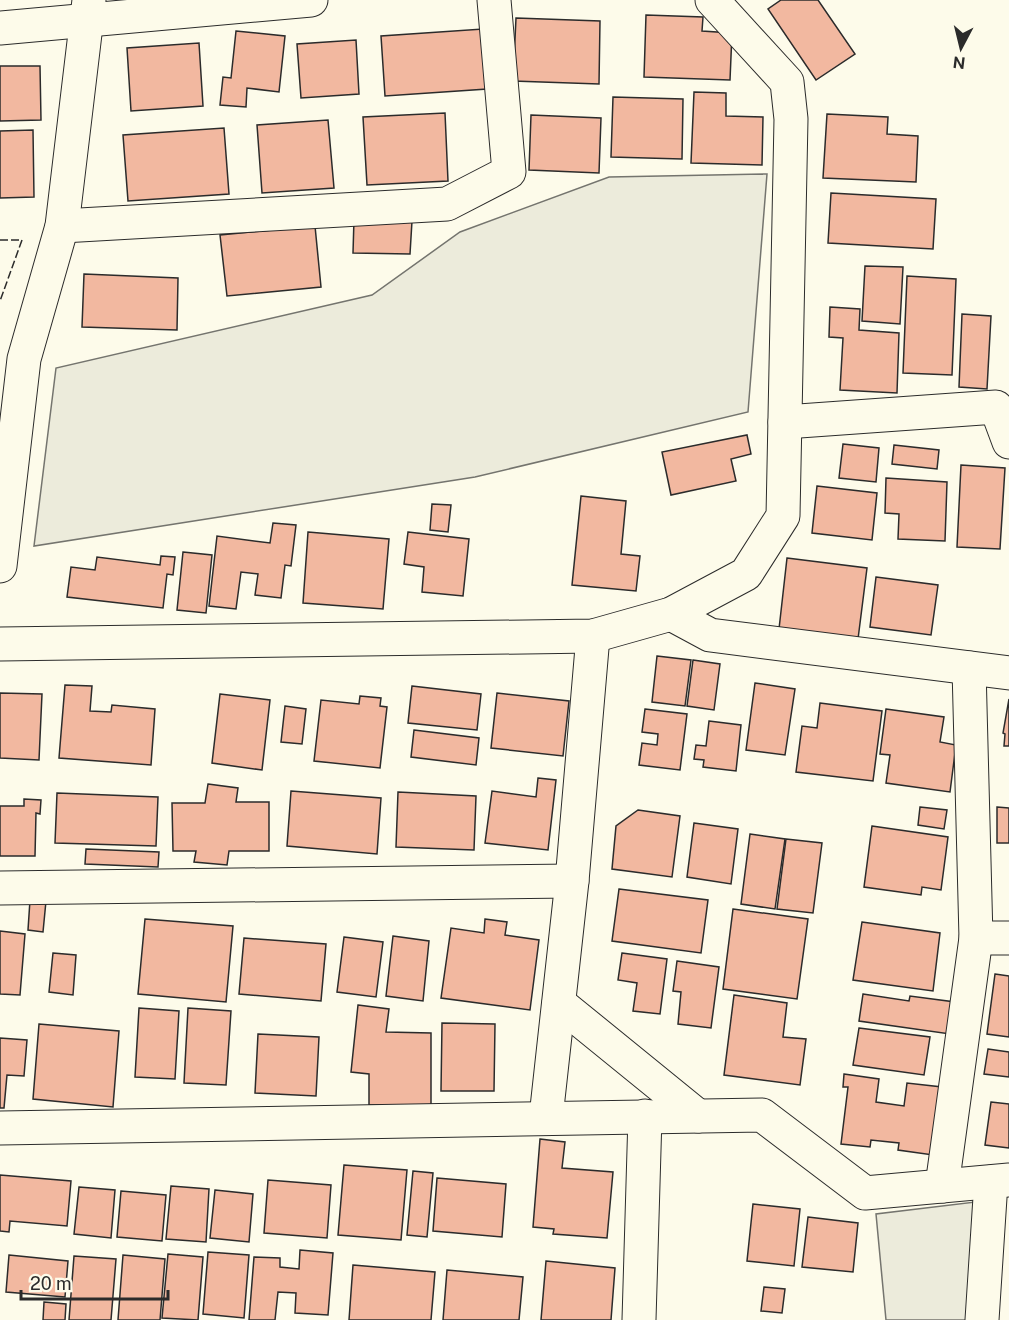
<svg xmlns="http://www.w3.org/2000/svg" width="1009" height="1320" font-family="'Public Sans',sans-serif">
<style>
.green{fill:#ecebdb;stroke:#74746e;stroke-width:1.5}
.building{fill:#f2b8a0;stroke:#2b2b2b;stroke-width:1.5}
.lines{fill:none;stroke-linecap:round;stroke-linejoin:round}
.minor-casing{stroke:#2b2b2b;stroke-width:35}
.minor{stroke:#fdfbea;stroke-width:33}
.fence{stroke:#2b2b2b;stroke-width:1.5;stroke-dasharray:8 3;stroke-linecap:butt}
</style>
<rect width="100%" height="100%" fill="#fdfbea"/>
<g class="green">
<path d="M767 174 748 412 475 477 34 546 56 368 372 295 460 232 609 177Z"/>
<path d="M975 1202 967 1320H886L876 1214Z"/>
</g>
<g class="building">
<path d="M781 0H818L855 54 816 80 768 9Z"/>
<path d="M646 15 703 17 702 31 732 33 730 80 644 77Z"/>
<path d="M516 18 600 21 599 84 513 81Z"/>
<path d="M483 29 487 89 385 96 381 36Z"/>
<path d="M236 31 285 36 279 92 247 88 246 107 220 105 223 77 231 78Z"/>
<path d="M356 40 359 94 301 98 297 44Z"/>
<path d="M199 43 203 106 131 111 127 48Z"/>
<path d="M0 66H40L41 120 0 121Z"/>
<path d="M694 92 726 93V116L763 117 762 165 691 163Z"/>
<path d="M613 97 683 99 682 159 611 157Z"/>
<path d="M445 113 448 181 367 185 363 117Z"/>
<path d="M827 114 888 117 887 134 918 136 916 182 823 178Z"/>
<path d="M531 115 601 118 599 173 529 170Z"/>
<path d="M328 120 334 188 262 193 257 125Z"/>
<path d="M224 128 229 194 128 201 123 135Z"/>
<path d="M33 130 34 197 0 198V131Z"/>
<path d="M831 193 936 199 933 249 828 243Z"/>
<path d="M354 219 412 221 410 254 353 253Z"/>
<path d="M315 226 321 287 227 296 220 235Z"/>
<path d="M865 266 903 267 900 324 862 321Z"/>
<path d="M84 274 178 278 177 330 82 327Z"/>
<path d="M907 276 956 279 952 375 903 373Z"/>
<path d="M830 307 860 309 859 330 899 333 897 393 840 390 843 338 829 337Z"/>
<path d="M962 314 991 316 987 389 959 387Z"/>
<path d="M747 435 751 454 731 459 736 481 671 495 662 452Z"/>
<path d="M843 444 879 448 876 482 839 478Z"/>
<path d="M894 445 939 450 937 469 892 464Z"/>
<path d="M961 465 1005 468 1000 549 957 547Z"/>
<path d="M886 478 947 482 945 541 898 539 899 514 885 513Z"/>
<path d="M817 486 877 493 872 540 812 533Z"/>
<path d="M581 496 626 501 621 554 640 556 636 591 572 585Z"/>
<path d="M432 504 451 505 448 532 430 530Z"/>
<path d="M273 523 296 525 291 566 285 565 281 598 255 595 258 574 241 572 236 609 209 606 217 536 270 543Z"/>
<path d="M308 532 389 539 383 609 303 603Z"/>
<path d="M408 532 469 539 463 596 422 592 424 567 404 564Z"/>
<path d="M183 552 212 555 206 613 177 610Z"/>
<path d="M161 556 175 557 173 575 167 574 163 608 67 597 71 567 95 570 97 557 160 565Z"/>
<path d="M787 558 867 568 858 639 779 629Z"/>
<path d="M876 577 938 585 931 635 870 627Z"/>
<path d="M657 656 691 660 685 706 652 702Z"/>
<path d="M693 660 720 664 714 710 687 706Z"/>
<path d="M755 683 795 689 785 755 746 750Z"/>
<path d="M65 685 92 686 90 711 111 712 112 705 155 709 151 765 59 758Z"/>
<path d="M412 686 481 694 477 730 408 723Z"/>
<path d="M0 693 42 694 39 760 0 758Z"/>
<path d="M497 693 569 701 563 756 491 748Z"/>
<path d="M220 694 270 700 262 770 212 763Z"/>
<path d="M360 696 381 698 380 706 387 707 380 768 314 761 321 700 359 704Z"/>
<path d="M1009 699V746H1004L1005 734 1003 733Z"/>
<path d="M820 703 882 711 873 781 796 772 802 726 817 728Z"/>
<path d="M285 706 306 709 302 744 281 742Z"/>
<path d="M645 709 687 714 680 770 639 765 642 743 657 745 658 734 642 732Z"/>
<path d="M886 709 944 717 940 742 956 745 950 792 886 783 890 755 880 754Z"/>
<path d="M709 721 741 725 736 771 703 767 704 760 694 759 696 745 706 746Z"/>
<path d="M414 730 479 738 476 765 411 757Z"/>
<path d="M538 778 556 780 548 850 485 843 492 791 536 797Z"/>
<path d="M208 784 238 788 236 802H269V851H229L227 865 194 862 196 851H173L172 803H205Z"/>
<path d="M291 791 381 798 377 854 287 846Z"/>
<path d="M398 792 476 796 474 850 396 847Z"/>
<path d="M57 793 158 797 156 846 55 843Z"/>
<path d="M24 799 41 800 40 814 36 813 35 856H0V806H24Z"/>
<path d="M920 807 947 810 944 829 918 825Z"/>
<path d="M997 807 1009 808V843H997Z"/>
<path d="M638 810 680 816 672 877 612 869 616 826Z"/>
<path d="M694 823 738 829 731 884 687 877Z"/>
<path d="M872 826 948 837 941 890 922 887 921 895 864 887Z"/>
<path d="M750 834 785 839 775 909 741 904Z"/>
<path d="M786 839 822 843 813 913 777 909Z"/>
<path d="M86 849 159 852 158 867 85 864Z"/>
<path d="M619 889 708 900 701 953 612 941Z"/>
<path d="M30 900 46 901 43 932 28 930Z"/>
<path d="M733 909 808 919 797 999 723 989Z"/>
<path d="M145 919 233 926 226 1002 138 994Z"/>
<path d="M485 919 507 922 505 935 539 940 530 1010 441 998 451 928 484 933Z"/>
<path d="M862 922 940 933 933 991 853 980Z"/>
<path d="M0 931 25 934 20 995 0 994Z"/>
<path d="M393 936 429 941 423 1001 386 996Z"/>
<path d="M344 937 383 942 376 997 337 992Z"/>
<path d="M244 938 326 944 321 1001 239 994Z"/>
<path d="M53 953 76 955 73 995 49 992Z"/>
<path d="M622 953 667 959 660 1014 633 1011 637 983 618 980Z"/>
<path d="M677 961 719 967 711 1028 678 1024 681 992 673 991Z"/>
<path d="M995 974 1009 976V1037L987 1034Z"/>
<path d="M863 994 909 1001 910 996 955 1002 950 1034 859 1021Z"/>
<path d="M734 995 787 1003 783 1037 806 1039 800 1085 724 1075Z"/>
<path d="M358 1005 389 1009 386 1032 431 1033V1105H369V1074L351 1072Z"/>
<path d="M139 1008 179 1011 175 1079 135 1077Z"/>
<path d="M188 1008 231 1011 226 1085 184 1083Z"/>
<path d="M442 1023 495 1024 494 1091H441Z"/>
<path d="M39 1024 119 1031 113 1107 33 1099Z"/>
<path d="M859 1028 930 1037 924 1075 853 1065Z"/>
<path d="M258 1034 319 1037 316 1096 255 1093Z"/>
<path d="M0 1038 27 1040 24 1076 7 1075 4 1108H0Z"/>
<path d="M988 1049 1009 1052V1077L984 1074Z"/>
<path d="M844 1074 879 1079 876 1102 904 1106 907 1083 942 1087 933 1155 898 1150 899 1143 871 1140 870 1147 841 1144 848 1087H843Z"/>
<path d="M991 1102 1009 1104V1148L985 1145Z"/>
<path d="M540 1139 565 1142 562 1168 613 1172 607 1238 553 1234 554 1229 533 1227Z"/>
<path d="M344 1165 407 1170 401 1240 338 1235Z"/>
<path d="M413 1171 433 1173 427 1237 407 1235Z"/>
<path d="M0 1175 71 1181 67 1226 10 1221 9 1232 0 1231Z"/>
<path d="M437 1178 506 1184 502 1237 433 1231Z"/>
<path d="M268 1180 331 1185 327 1238 264 1233Z"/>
<path d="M171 1186 209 1189 206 1242 166 1239Z"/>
<path d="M79 1187 115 1190 111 1238 74 1234Z"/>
<path d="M215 1190 253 1194 249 1242 210 1238Z"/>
<path d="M121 1191 166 1195 162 1241 117 1237Z"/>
<path d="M753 1204 800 1209 794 1266 747 1261Z"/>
<path d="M808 1217 858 1223 853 1272 802 1267Z"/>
<path d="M300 1250 333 1253 328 1315 295 1313 296 1293 278 1292 275 1320H249L254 1257 280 1258V1267L299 1269Z"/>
<path d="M208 1252 249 1255 244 1318 203 1314Z"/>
<path d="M168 1254 203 1257 198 1320 162 1318Z"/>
<path d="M9 1255 68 1261 65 1297 6 1292Z"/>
<path d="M123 1255 165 1259 160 1320H118Z"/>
<path d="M74 1256 116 1259 111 1320H69Z"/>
<path d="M546 1261 615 1268 611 1320H541Z"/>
<path d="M353 1265 435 1272 431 1320H349Z"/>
<path d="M447 1270 523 1277 519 1320H443Z"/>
<path d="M764 1287 785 1289 782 1313 761 1311Z"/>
<path d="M44 1302 66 1304 65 1320H43Z"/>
</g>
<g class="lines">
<defs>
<g id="minor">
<path d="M0 28 311 0"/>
<path d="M62 226 447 204 509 172 494 0"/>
<path d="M785 422 996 407 1009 442"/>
<path d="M0 566 24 359 62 226 89 0"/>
<path d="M671 614 710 635 1009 673"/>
<path d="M0 644 593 636 671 614 746 574 783 516 791 119 787 82 712 0"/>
<path d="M0 888 572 881"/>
<path d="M976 938H1009"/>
<path d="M559 1003 698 1116"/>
<path d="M546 1117 572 881 593 636"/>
<path d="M0 1128 762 1115 865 1193 1009 1180"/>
<path d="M942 1186 976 938 969 668"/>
<path d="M639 1320 645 1116"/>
<path d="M982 1320 991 1182"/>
</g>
</defs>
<use href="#minor" class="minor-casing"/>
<use href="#minor" class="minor"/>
<path class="fence" d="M0 240H22L0 301"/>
</g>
<g transform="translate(961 48) rotate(187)" stroke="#fdfbea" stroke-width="4.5" paint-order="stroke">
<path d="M0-4.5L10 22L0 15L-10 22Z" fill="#2b2b2b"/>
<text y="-9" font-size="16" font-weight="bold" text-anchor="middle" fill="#2b2b2b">N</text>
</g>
<path d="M21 1290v9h147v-9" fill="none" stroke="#2b2b2b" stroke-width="3"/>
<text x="30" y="1290" font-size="18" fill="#2b2b2b" stroke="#fdfbea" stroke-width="4.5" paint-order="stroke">20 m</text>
</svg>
